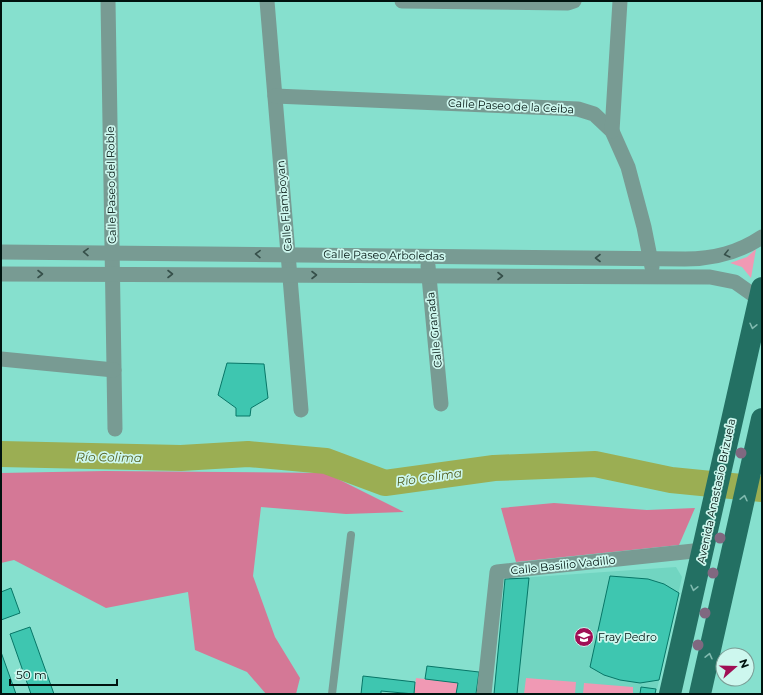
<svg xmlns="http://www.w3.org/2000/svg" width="763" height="695" font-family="Montserrat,sans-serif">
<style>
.built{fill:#71d5c1}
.green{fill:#f099b4}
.forest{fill:#d47896}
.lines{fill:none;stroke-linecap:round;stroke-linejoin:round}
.river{stroke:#9bae53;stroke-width:26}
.building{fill:#3ec6b0;stroke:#077667}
.service{stroke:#789b93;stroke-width:8}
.minor{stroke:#789b93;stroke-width:15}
.primary{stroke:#237063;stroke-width:22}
.tree{fill:#806880}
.oneway{stroke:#36504a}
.oneway2{stroke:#80baaf}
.labels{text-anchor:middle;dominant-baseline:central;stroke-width:3.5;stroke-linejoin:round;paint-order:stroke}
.street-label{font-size:11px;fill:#00130f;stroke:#cdf7ee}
.poi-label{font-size:11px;fill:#00130f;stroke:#cdf7ee;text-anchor:start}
.water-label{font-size:12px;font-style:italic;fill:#515e1d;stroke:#cdf7ee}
</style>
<rect width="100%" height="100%" fill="#86e0ce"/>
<path class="built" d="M676 567 682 577 656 694H494L505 579Z"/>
<g class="green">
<path d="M756 249 751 278 742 267 730 263 747 257Z"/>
<path d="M416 678 458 683 456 694H414Z"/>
<path d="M526 678 576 682 575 694H524Z"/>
<path d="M584 683 633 687V694H583Z"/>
</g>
<g class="forest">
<path d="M105 471 326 473 404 512 346 514 261 507 253 576 275 637 300 678 296 694H266L247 672 195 650 188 592 106 608 14 560 1 563V473Z"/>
<path d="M554 503 647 510 695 508 679 545 516 562 501 508Z"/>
</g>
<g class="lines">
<path class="river" d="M1 454 181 458 248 454 326 461 385 483 494 468 595 464 671 480 762 489"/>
</g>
<g class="building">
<path d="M227 363 264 364 268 398 251 408 250 416H236V408L218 395Z"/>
<path d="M610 576 648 579 664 584 679 593 659 680 640 683 620 680 604 675 590 667Z"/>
<path d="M529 578 517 694H494L505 579Z"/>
<path d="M11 588 20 613 1 620V592Z"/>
<path d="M30 627 54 694H31L10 634Z"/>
<path d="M1 652 16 694H1Z"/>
<path d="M427 666 479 672 476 694H456L458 683 425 679Z"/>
<path d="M363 676 415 682 414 694 381 691V694H361Z"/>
<path d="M641 687 656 689 655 694H640Z"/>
</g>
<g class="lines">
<path class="service" d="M332 694 351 535"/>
<g class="minor">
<path d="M108 1 115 429"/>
<path d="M267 1 301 410"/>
<path d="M402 1 568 3 574 1"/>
<path d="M275 96 578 109 594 114 612 131 628 167 644 227 652 267"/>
<path d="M612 131 620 1"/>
<path d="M1 252 685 259C714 259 738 253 762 237"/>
<path d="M428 266 441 404"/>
<path d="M1 274 710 277 735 282 759 299"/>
<path d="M1 359 114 370"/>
<path d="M484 694 497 572 703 550"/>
</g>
<g class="primary">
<path d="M670 694 762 288"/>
<path d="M700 694 762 419"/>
</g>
</g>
<g class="tree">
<circle cx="741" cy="453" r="5.5"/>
<circle cx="720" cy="538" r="5.5"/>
<circle cx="713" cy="573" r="5.5"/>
<circle cx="705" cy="613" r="5.5"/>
<circle cx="698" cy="645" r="5.5"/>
</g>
<defs><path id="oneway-chevron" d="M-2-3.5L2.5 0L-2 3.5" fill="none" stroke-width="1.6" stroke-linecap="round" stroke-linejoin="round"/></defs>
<g class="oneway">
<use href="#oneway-chevron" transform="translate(86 252) rotate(-179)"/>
<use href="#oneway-chevron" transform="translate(258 254) rotate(-179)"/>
<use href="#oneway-chevron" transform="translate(727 254) rotate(166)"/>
<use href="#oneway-chevron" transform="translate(598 258) rotate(-180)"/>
<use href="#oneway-chevron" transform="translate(40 274)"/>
<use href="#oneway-chevron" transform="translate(170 274)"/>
<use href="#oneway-chevron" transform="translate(314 275)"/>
<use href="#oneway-chevron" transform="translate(500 276)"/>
</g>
<g class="oneway2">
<use href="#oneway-chevron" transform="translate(753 326) rotate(103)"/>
<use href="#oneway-chevron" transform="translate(744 498) rotate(-77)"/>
<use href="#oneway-chevron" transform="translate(694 588) rotate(103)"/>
<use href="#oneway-chevron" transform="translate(709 656) rotate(-77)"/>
</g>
<defs>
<symbol id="school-disc" viewBox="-11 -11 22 22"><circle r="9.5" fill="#a00f55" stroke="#cdf7ee"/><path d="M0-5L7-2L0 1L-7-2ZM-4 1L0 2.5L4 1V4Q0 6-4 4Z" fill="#fff"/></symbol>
</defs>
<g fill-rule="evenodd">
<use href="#school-disc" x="573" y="626" width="22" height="22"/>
</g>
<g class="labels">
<g class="street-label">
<text transform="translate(511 106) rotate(3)">Calle Paseo de la Ceiba</text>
<text transform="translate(111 185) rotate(-91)">Calle Paseo del Roble</text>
<text transform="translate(284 206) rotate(-95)">Calle Flamboyan</text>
<text transform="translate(384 255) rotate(1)">Calle Paseo Arboledas</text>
<text transform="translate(434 330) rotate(-96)">Calle Granada</text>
<text transform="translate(716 491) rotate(-78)">Avenida Anastasio Brizuela</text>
<text transform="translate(563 565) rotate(-6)">Calle Basilio Vadillo</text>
</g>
<g class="poi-label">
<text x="598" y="637">Fray Pedro</text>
</g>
<g class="water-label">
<text transform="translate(109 457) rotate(1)">Río Colima</text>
<text transform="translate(429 477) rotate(-8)">Río Colima</text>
</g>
</g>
<rect width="763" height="695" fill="none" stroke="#00130f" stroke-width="4"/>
<g transform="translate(735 667) rotate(70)"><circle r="19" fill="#cdf7ee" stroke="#7b9c95"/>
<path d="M0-3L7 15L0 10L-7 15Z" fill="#a00f55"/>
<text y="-6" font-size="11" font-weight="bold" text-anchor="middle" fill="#00130f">N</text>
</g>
<path d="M10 679v6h107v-6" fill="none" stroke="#00130f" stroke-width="2"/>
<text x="16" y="679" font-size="12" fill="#00130f" stroke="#cdf7ee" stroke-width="3" paint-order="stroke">50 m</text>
</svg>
